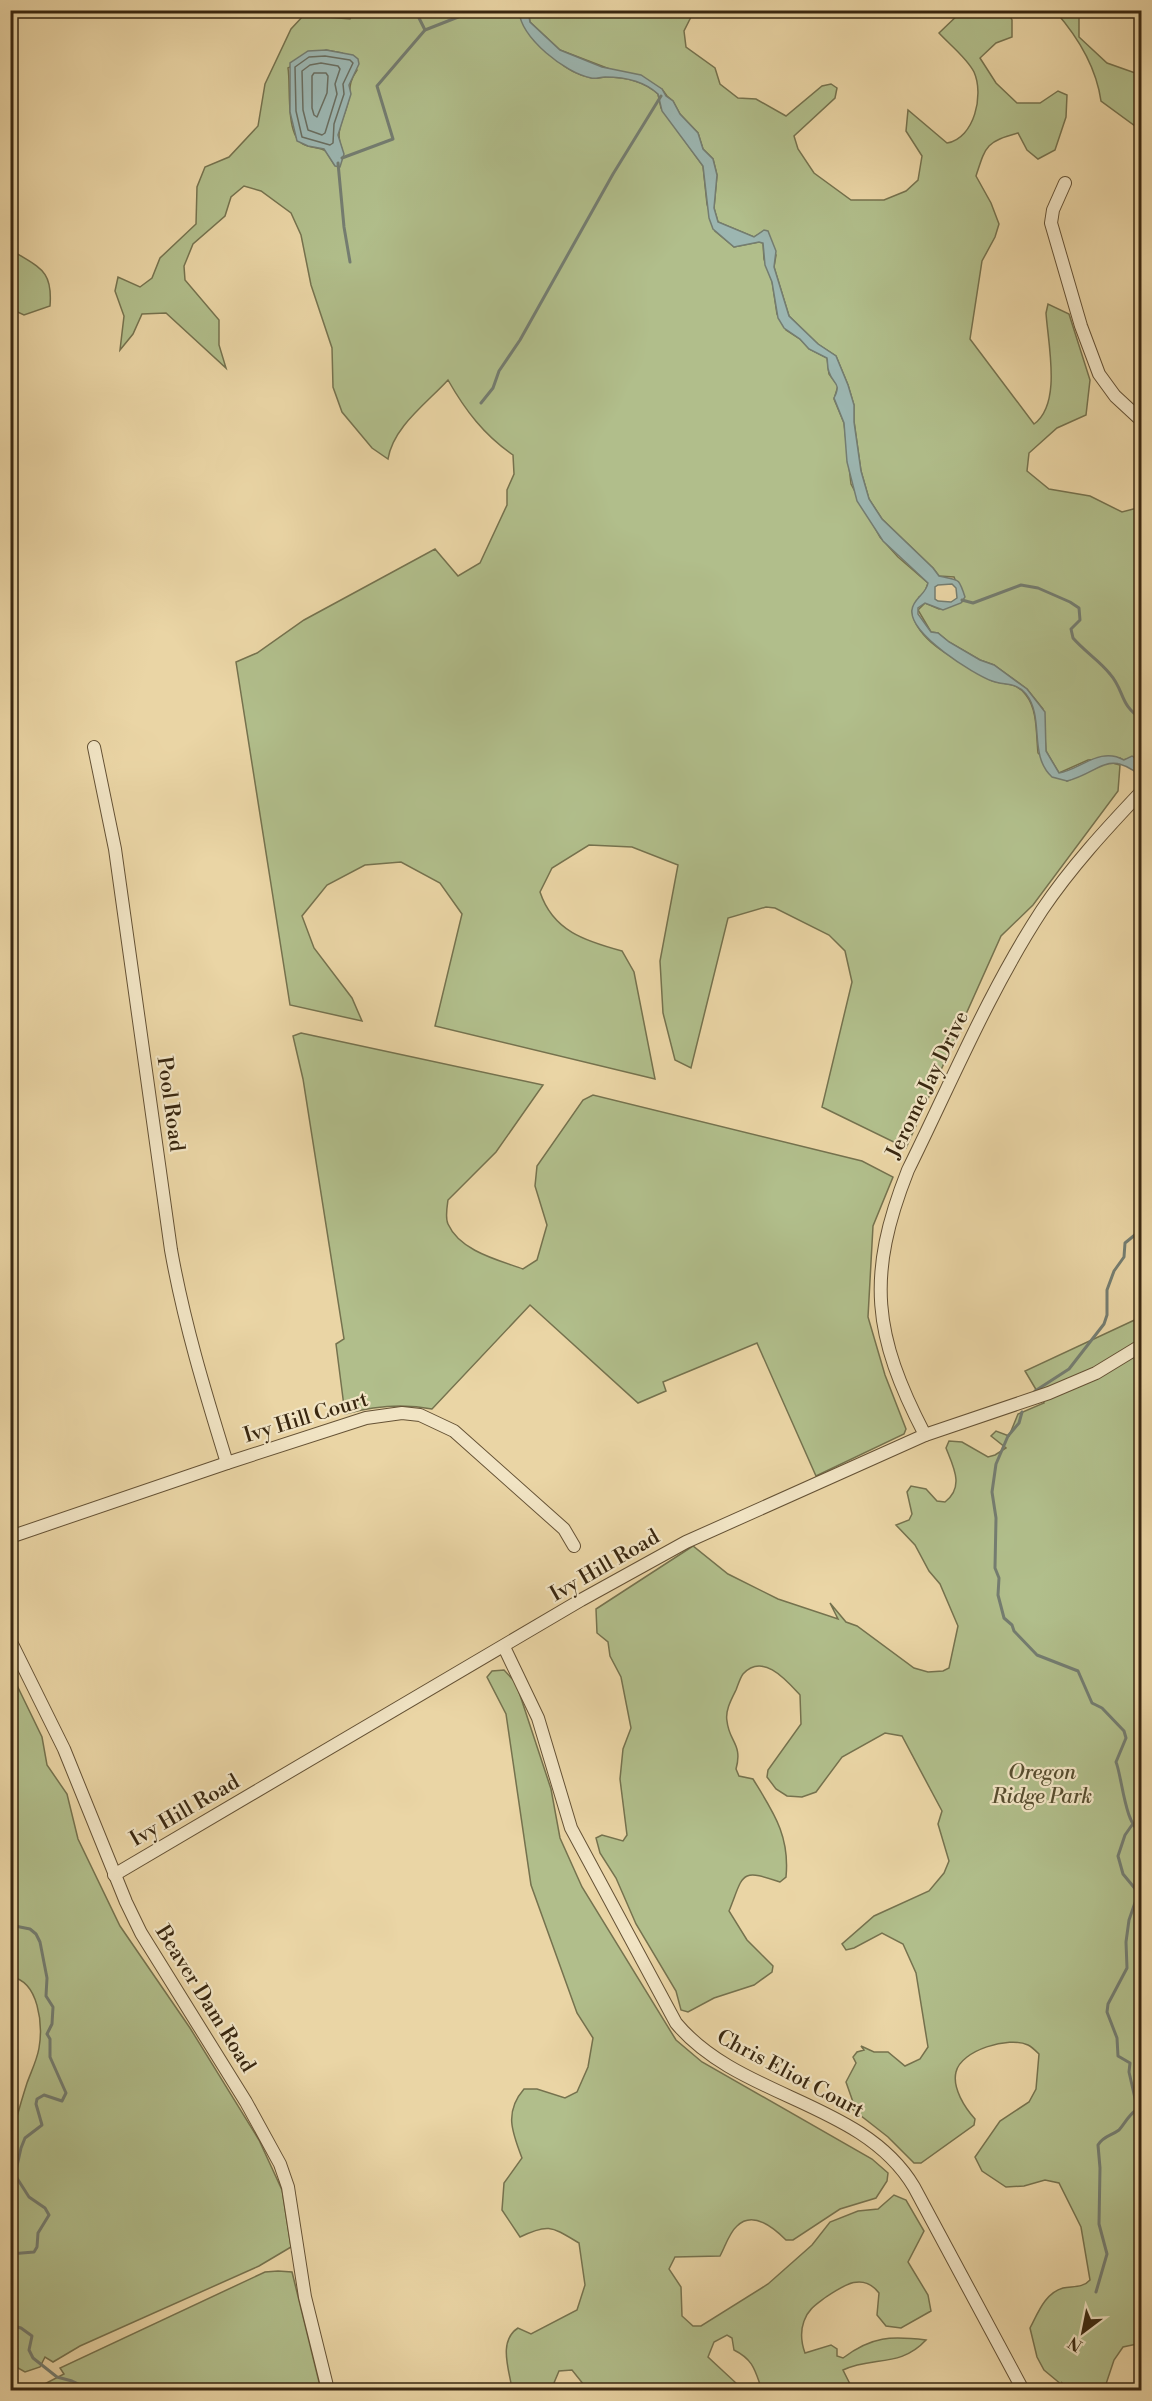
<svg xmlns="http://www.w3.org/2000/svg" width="1152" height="2401" font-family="'Libre Bodoni',serif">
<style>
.green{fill:#b1be8b;stroke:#75724e;stroke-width:1.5;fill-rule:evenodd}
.water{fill:#9cb6b1;stroke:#747d71;stroke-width:1.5;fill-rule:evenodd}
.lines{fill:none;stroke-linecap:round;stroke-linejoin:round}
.shore{stroke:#6a6e60;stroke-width:1.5}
.stream{stroke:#747d71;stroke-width:3}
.minor-casing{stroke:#655235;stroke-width:14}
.minor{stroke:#f1e4c4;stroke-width:12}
.labels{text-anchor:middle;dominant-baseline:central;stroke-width:4.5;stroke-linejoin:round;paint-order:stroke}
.street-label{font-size:21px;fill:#392710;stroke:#f1e4c4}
.park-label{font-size:21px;font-style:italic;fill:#574d2f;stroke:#f1e4c4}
</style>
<rect width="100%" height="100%" fill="#ead5a5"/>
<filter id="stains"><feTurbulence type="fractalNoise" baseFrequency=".00333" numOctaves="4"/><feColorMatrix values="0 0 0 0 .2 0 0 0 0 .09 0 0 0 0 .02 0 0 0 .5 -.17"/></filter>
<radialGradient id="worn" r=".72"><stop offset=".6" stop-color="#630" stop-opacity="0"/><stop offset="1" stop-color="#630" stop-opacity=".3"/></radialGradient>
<g class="green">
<path d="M355 10 519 11V16C539 41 558 72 592 78 596 79 601 77 606 77 624 77 644 81 658 94L661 108 703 166 707 204 715 231 734 247 759 242 763 243 764 259 772 281 777 314 786 330 800 339 809 349 827 358 829 374 838 386 834 399 844 423 851 484 880 537 898 557 928 583 924 594 919 597 912 611C916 640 952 657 973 670 980 674 986 679 993 681 1006 685 1016 682 1026 695 1038 710 1036 735 1038 753L1067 781 1109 762 1120 765 1118 791 1033 905 1001 936 906 1148 822 1107 852 982 845 951 829 935 775 908 766 907 728 918 691 1068 675 1060 663 1013 660 961 678 865 632 847 589 845 552 868 540 892C553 931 585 941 622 951L634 972 655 1079 435 1026 462 914 440 883 401 862 365 865 327 885 302 916 314 948 352 998 362 1021 290 1005 236 662 257 653 304 620 435 549 458 576 480 563 507 505V490L514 474 513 455C484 435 465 410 448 380 427 403 393 427 388 459L372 448 342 412 333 387 332 348 311 285 301 235 291 213 261 191 244 186 231 197 225 216 193 244 184 266 185 280 219 320V345L226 368 166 313 142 314 133 334 120 350 124 316 115 291 118 277 140 287 152 278 160 258 196 224 197 187 205 167 229 157 258 126 265 84 291 29 304 15 350 19ZM326 50 342 53 357 70C350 80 350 86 349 97 347 115 333 130 342 149L334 164 326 151C319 147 311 148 303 144 285 135 291 86 288 68Z"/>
<path d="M528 11H694L684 31 686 47 715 68 720 84 738 98 756 99 786 116 822 86 831 84 837 88 835 98 794 136 798 149 814 173 851 200H884L906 191 918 180 922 156 906 131 908 110 947 143C975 138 984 94 974 72 967 58 950 45 939 33L962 11H1007L1012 20V37L996 43 980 58 996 83 1017 103H1040L1058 91 1067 95 1066 117 1055 150 1038 159 1027 150 1018 133C986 142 986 145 976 176L991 203 999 224 995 237 982 261 970 339 1034 424C1062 404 1048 344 1046 313L1048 304 1069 314 1090 380 1086 415 1057 428 1029 453 1027 471 1049 489 1090 496 1122 512 1141 507V762L1135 757 1123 760 1120 758 1088 760 1059 773 1046 751 1043 709 1027 689 994 665 980 660 949 642 938 633 931 632 918 610 925 603 939 609 964 601 954 577 939 576 933 568 882 519 869 499 861 471 854 421V405L848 385 836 356 818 344 789 316 774 267 776 255 764 231 754 237 718 222 714 208 717 175 713 159 703 149 698 133 680 114 673 101 667 96 662 89 560 50 530 22Z"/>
<path d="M1055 11H1082L1079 13V37L1107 63 1141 75V134L1139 129 1101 101C1096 66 1078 37 1055 11Z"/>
<path d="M10 249C38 268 53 268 50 306L24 315 11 309Z"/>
<path d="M301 1033 543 1085 496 1152 448 1200C447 1207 445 1218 448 1224 460 1251 498 1260 523 1269L537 1260 547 1225 535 1186 537 1166 583 1100 593 1095 862 1161 893 1177 873 1226 868 1317 885 1375 906 1429 904 1434 816 1476 757 1343 663 1382 666 1391 638 1403 530 1305 432 1409C401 1403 374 1406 345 1414L336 1344 344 1339 303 1079 293 1036Z"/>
<path d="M1141 1317 1142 2343 1123 2347 1114 2360 1104 2390H1069L1062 2383V2385L1044 2370 1037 2357 1030 2328C1038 2313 1045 2293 1063 2288 1073 2286 1083 2288 1090 2280L1081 2227 1059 2183 1045 2180 1024 2186 1006 2187 982 2171 975 2157 1000 2121 1029 2102 1036 2089 1039 2054C1036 2051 1032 2047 1028 2045 1009 2036 961 2050 956 2072 952 2088 965 2108 975 2119L974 2125 921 2163H914L888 2137 851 2108 853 2102 846 2082 856 2063 853 2057 857 2052 864 2050 861 2046 874 2052H888L905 2066 920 2059 928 2047 916 1973 903 1944 882 1933 854 1948 846 1950 842 1944 874 1916 929 1891 944 1873 949 1861 938 1824 942 1811 902 1736 885 1733 842 1757 816 1792 802 1797 787 1796 776 1789 767 1777 768 1770 801 1724 800 1695C787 1681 763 1652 743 1674 740 1678 738 1685 736 1690 731 1700 725 1711 727 1721 729 1742 743 1744 736 1769L739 1776 753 1779C773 1812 790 1835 786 1877L780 1882C739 1868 744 1874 729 1911L747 1940 773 1966 772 1972 754 1985 714 1998 688 2012 681 2010 676 1991 636 1924 616 1878 600 1853 596 1838 602 1835 623 1841 627 1835 620 1779 623 1749 631 1728 621 1677 610 1656 608 1642 597 1633 596 1609 693 1546 728 1574 778 1599 838 1619 830 1603 846 1622 857 1626 914 1668 928 1672 943 1671 949 1668 958 1626 940 1584 929 1571 915 1545 896 1525 909 1520 912 1514 907 1492 911 1486 926 1489 937 1501 945 1502C965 1487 953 1466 946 1448L949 1441 962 1442 988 1457 995 1455 1006 1448 991 1436 996 1431 1009 1436 1018 1414 1044 1403 1025 1371Z"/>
<path d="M504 1670 516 1683 551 1789 560 1838 582 1887 676 2040 702 2062 872 2159 888 2173 887 2181 876 2198 840 2209 793 2240H786C774 2228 753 2210 737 2226 729 2233 725 2247 720 2256L675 2257 669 2269 681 2287 682 2316 693 2326H701L768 2284 812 2245 830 2222 858 2211 878 2209 894 2195 906 2200 924 2231 908 2262 928 2295 931 2311 901 2328 886 2326 877 2315 879 2293C863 2272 844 2285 826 2297 817 2304 808 2309 804 2321 800 2332 801 2342 805 2353L831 2345 837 2349V2356L843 2358C872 2336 891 2336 926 2340 900 2368 873 2356 843 2370L853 2390H762C755 2371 754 2360 734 2350L732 2338 727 2335 714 2342 708 2357 736 2383 737 2390H588L572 2370 559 2371 551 2390 512 2389C509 2369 498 2341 518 2328L531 2334 577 2310 585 2285 579 2243C552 2227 549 2223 520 2237L502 2210 504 2183 522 2158C512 2132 504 2112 524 2089H537L565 2098 577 2092 588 2067 593 2038 577 2013 531 1885 506 1714 487 1677 492 1671Z"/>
<path d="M10 1671 42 1737 47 1765 67 1794 78 1839 120 1926 190 2028 259 2140 282 2190 291 2247 259 2266 80 2346 53 2362 45 2357 40 2367 25 2372 11 2364 10 2147C14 2125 20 2105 27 2083 31 2072 37 2060 39 2048 43 2025 39 1981 11 1977Z"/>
<path d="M278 2271 292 2272 293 2276 321 2390H33L64 2374 60 2368 265 2272Z"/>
</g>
<g class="water">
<path d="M519 11H528L530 22 560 50 602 67 641 75 662 89 666 96 673 101 680 114 698 133 703 149 713 159 717 175 714 208 718 222 754 237 764 230 768 231 776 251 774 267 789 316 818 344 836 356 848 385 854 405V422L861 471 869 499 882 519 933 568 939 576C958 581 958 575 965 597L961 603 943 610 925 603 918 608V614L931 632 938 633 949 642 980 660 994 665 1027 689 1045 712 1046 751 1059 773C1080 770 1100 746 1124 760L1132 756 1141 762V776C1107 749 1101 772 1067 781L1052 777C1028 755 1045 718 1026 694 1015 681 1004 686 992 681 973 674 909 634 912 610 913 598 926 595 928 583L883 541 857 501 847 462 844 423 834 398C842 382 833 385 829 372 827 368 828 363 827 358L809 349 800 339 784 328 778 318 772 282 765 265 763 243 759 242 734 247 713 229 709 218 703 166 662 111 658 94C644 81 624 77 605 77 600 77 596 79 591 78 565 73 521 38 519 11ZM938 585 952 584 956 588 957 598 951 602 938 601 935 599V587Z"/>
<path d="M326 50 353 55 358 59 359 64 349 85 351 94 338 135 344 154 340 167 335 166 324 149 308 146 297 141 290 112V63L308 51Z"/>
</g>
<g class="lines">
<g class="shore">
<path d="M325 56 350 60 353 63 343 84 344 94 334 124 333 143 330 145 302 137 296 111 295 67 309 57Z"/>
<path d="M321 63 338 66 340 69 335 84 337 94 325 133 322 135 308 130 303 110 302 71 310 65Z"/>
<path d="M314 73H326L328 76 327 93 317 117 314 115 312 108V76Z"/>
</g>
<g class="stream">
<path d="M415 10 425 30"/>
<path d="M342 158 393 139 377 86 425 30 476 10"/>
<path d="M338 163 344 227 350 262"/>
<path d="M481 403 493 388 499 371 520 340 613 174 661 96"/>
<path d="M962 600 973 603 1021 585 1038 588 1070 602 1079 608 1080 620 1071 629 1073 638C1084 651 1100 661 1110 674 1125 691 1119 705 1142 719"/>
<path d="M1035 1391 1069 1369 1104 1324 1107 1315V1290L1114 1271 1124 1257 1125 1243 1136 1234 1142 1225"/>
<path d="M1022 1412 1019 1423 1008 1436 996 1464 992 1492 996 1518 995 1568 999 1578 998 1595 1004 1618 1012 1625 1014 1631 1037 1655 1078 1671 1092 1703 1102 1708 1124 1731 1126 1738 1116 1762C1122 1776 1125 1828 1142 1832"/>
<path d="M10 1925 30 1929 36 1934 40 1942 47 1978 46 1996 53 2007 52 2024 47 2034 50 2039V2057L66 2093 62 2101 44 2095 37 2099 36 2104 42 2125 25 2138 21 2148 15 2175 29 2197 45 2208 49 2215 38 2233 37 2247 34 2252 10 2254"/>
<path d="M1096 2292 1107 2254 1099 2224 1100 2168 1098 2145C1103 2136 1111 2136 1119 2130 1125 2123 1128 2116 1136 2110L1137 2107 1129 2072 1130 2063 1118 2056 1117 2038 1107 2012 1108 2004 1127 1968 1126 1942 1129 1920 1137 1897V1891L1123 1874 1118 1856 1125 1835 1132 1825"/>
<path d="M10 2325 21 2328 32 2336 29 2350 33 2358 57 2377 72 2381 91 2390"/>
</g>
<defs>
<g id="minor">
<path d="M1065 183 1053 210 1051 223 1081 326 1099 374 1115 396 1142 421"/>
<path d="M94 747 115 849 171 1250C184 1323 205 1392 227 1463"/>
<path d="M925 1435C873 1335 866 1276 908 1170 951 1083 989 991 1042 910 1071 867 1106 829 1142 791"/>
<path d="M10 1537 227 1463 366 1418 402 1413 420 1415 454 1431 564 1529 574 1546"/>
<path d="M10 1640 64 1749 126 1902 141 1933 246 2102 280 2164 288 2187 305 2297 328 2390"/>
<path d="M504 1647 538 1718 571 1828 676 2023C739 2099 863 2101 914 2187L1023 2390"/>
<path d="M114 1875 581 1600 686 1542 925 1435 1049 1393 1096 1373 1142 1345"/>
</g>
</defs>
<use href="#minor" class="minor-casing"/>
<use href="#minor" class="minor"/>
</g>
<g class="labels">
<g class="street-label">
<text transform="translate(928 1085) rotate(-64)">Jerome Jay Drive</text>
<text transform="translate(170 1104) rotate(82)">Pool Road</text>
<text transform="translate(306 1418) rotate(-17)">Ivy Hill Court</text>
<text transform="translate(605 1566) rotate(-30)">Ivy Hill Road</text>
<text transform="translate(185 1811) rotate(-30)">Ivy Hill Road</text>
<text transform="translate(205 1999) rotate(58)">Beaver Dam Road</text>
<text transform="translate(790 2074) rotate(28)">Chris Eliot Court</text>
</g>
<g class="park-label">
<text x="1042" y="1773">Oregon<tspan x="1042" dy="24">Ridge Park</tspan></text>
</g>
</g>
<rect width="1152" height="2401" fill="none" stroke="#ead5a5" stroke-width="36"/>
<rect x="12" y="12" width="1128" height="2377" fill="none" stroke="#392710" stroke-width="3"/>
<rect x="18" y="18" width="1116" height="2365" fill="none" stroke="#392710" stroke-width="1.5"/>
<g transform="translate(1083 2332) rotate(212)" stroke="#f1e4c4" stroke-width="4.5" paint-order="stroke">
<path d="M0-4.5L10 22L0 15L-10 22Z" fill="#392710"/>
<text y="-9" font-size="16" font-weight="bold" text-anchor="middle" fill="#392710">N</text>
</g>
<rect width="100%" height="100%" filter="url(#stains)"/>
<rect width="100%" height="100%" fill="url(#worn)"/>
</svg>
